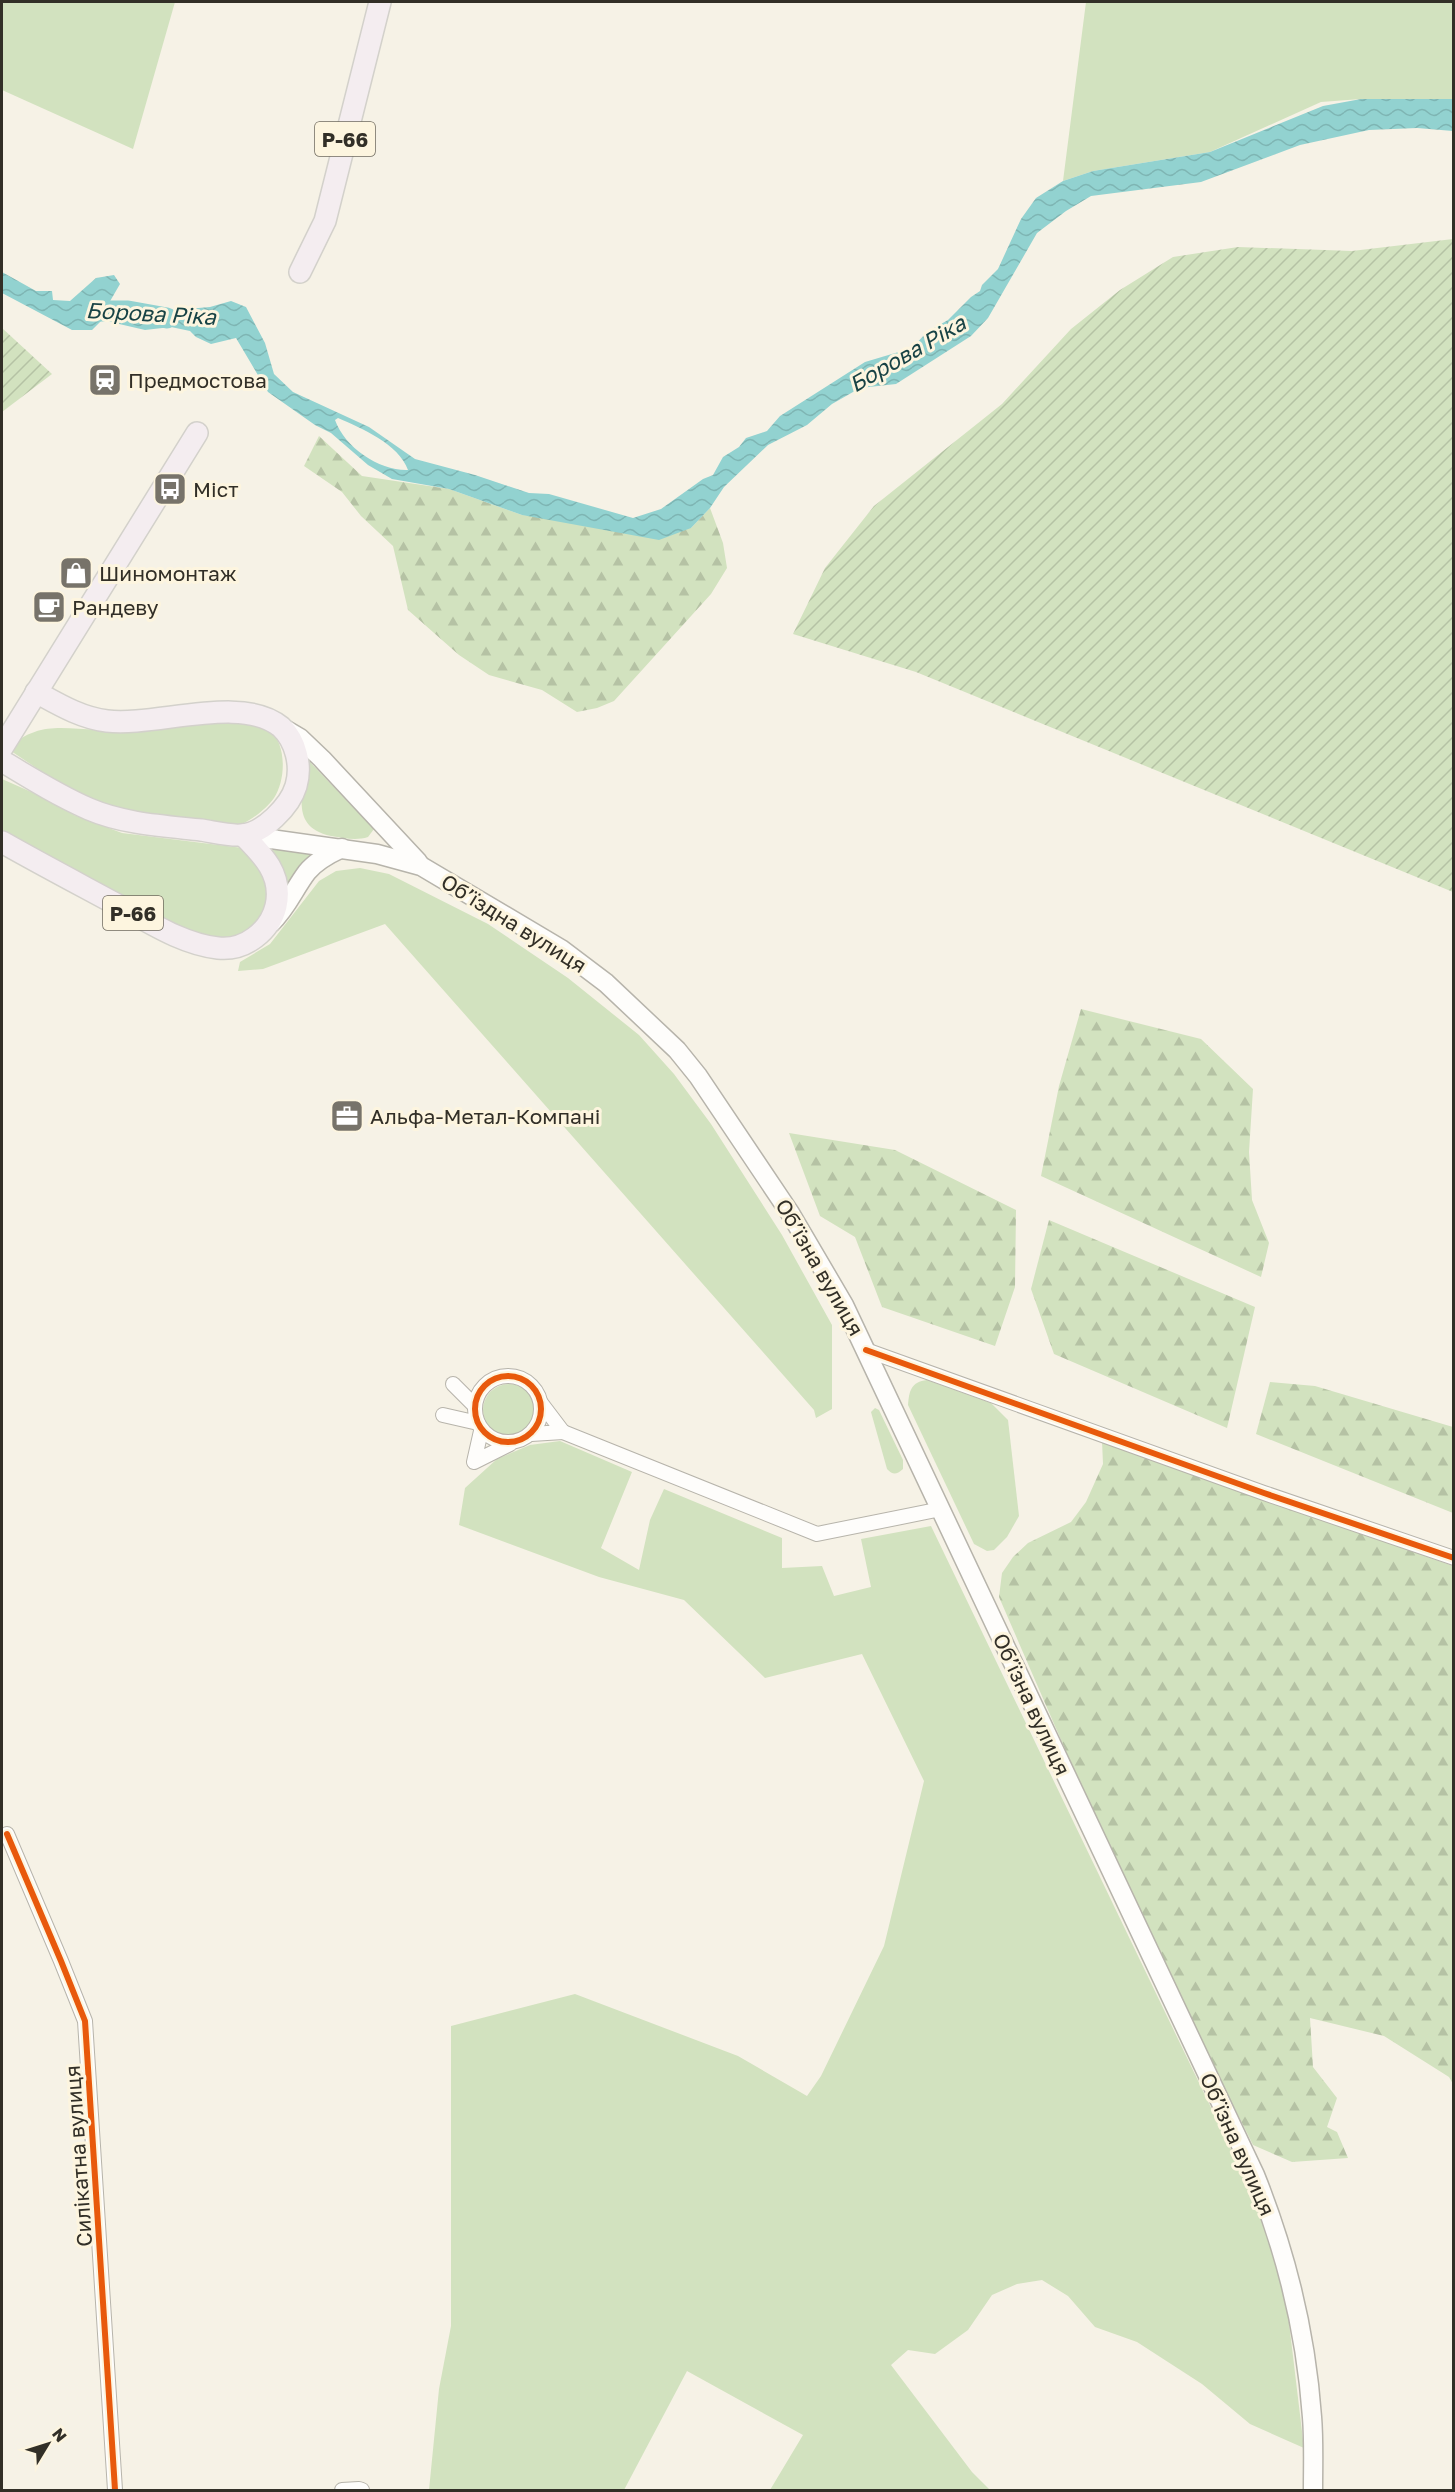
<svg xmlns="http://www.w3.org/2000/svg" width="1455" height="2492" font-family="'Golos Text',sans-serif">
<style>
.grass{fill:#d2e2bf}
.forest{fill:url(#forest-firs)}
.garden{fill:url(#garden-furrows)}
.water{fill:url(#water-waves);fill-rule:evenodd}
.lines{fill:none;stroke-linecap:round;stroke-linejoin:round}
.river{stroke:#92d2d0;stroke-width:21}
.street-casing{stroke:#b7b4ab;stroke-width:16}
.secondary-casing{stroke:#b7b4ab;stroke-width:21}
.primary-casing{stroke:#d3d1cb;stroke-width:24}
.street{stroke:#fefdfb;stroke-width:14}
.secondary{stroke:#fefdfb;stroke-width:18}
.primary{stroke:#f4edf0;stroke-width:21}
.cycleway-casing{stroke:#fdf5df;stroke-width:10}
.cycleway{stroke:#e8590c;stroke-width:6}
.labels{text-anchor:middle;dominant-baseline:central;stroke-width:6;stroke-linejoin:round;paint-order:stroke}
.shield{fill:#fdf5df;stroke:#6f6a5e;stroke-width:1.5}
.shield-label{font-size:20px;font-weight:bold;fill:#322f27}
.poi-label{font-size:21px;fill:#322f27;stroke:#fdf5df;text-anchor:start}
.street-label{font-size:21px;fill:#322f27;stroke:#fdf5df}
.water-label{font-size:22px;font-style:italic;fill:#184345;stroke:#fdf5df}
</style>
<defs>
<pattern id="forest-firs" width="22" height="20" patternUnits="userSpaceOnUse" patternTransform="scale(1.5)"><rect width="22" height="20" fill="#d2e2bf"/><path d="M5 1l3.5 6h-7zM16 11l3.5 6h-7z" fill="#b5c2a4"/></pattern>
<pattern id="garden-furrows" width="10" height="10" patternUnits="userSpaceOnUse" patternTransform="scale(1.5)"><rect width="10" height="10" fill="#d2e2bf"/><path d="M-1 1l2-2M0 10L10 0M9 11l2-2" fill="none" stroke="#b5c2a4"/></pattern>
<pattern id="water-waves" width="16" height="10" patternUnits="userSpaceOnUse" patternTransform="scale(1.5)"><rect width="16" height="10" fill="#92d2d0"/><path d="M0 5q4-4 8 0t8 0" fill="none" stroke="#7eb5b3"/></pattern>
</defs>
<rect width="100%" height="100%" fill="#f6f2e6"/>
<g class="grass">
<path d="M2 2H175L133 149 2 90Z"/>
<path d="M1086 2H1453V99H1361L1321 102 1210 152 1093 171 1063 181Z"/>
<path d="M221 720C235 721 258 720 269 729 287 744 286 780 274 798 267 808 253 819 242 824 233 828 216 824 206 824 175 823 122 814 94 802 64 789 36 767 8 749 41 717 70 732 109 729 146 726 183 723 221 720Z"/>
<path d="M307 759 374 829 368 837C356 841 344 838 331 836 288 827 304 791 307 759Z"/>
<path d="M2 779 54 802 74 815 122 833 243 848 248 851 270 884 267 909 249 937 207 943 7 835 2 829Z"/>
<path d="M265 844 315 851 308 859 282 903Z"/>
<path d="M360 868 389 874 488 924 568 978 639 1035 674 1074 711 1124 782 1235 832 1325V1409L816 1418 814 1410 385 924 263 969 238 971 240 962 270 944 319 881 336 871Z"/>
<path d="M927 1380 991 1403 1008 1420 1019 1516 1007 1537 994 1550 987 1551 974 1544 908 1405C909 1391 911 1382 927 1380Z"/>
<circle cx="509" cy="1410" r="26"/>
<path d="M875 1408 879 1410 903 1460V1469C896 1475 893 1475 887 1469L871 1412Z"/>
<path d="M560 1441 632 1472 601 1548 639 1570 650 1520 664 1489 782 1538V1568L822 1566 834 1596 871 1587 861 1539 931 1526 1230 2147 1268 2234 1284 2281 1304 2448 1250 2424 1202 2384 1137 2342 1095 2327 1068 2296 1042 2280 1017 2284 992 2295 968 2330 935 2354 908 2350 891 2365 972 2472 990 2490H770L803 2435 687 2371 624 2490H429L439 2389 451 2326V2026L575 1994 738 2056 807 2096 821 2076 884 1946 924 1781 862 1654 765 1678 684 1600 599 1577 459 1525 465 1488 497 1459 530 1445Z"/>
</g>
<g class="forest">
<path d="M319 436 362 476 449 489 522 515 691 528 710 508 723 543 727 568 711 594 614 701 597 708 577 712 542 690 489 675 459 655 408 610 393 546 361 516 342 492 304 466Z"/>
<path d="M1081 1009 1201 1039 1253 1089 1249 1152 1252 1200 1269 1243 1261 1277 1041 1176 1059 1086Z"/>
<path d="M789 1133 895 1150 1016 1210 1015 1287 995 1346 882 1307 855 1237 820 1216Z"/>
<path d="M1049 1220 1255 1307 1227 1428 1054 1354 1031 1289Z"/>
<path d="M1270 1382 1315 1386 1453 1427V1513L1256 1434Z"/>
<path d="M1102 1441 1453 1566V2084L1449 2077 1384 2036 1310 2018 1313 2067 1337 2098 1327 2127 1337 2132 1348 2158 1292 2162 1253 2145 1168 1975 1091 1809 999 1597 1002 1573 1013 1557 1028 1543 1071 1522 1086 1502 1103 1464Z"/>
</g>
<g class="garden">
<path d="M1453 239V892L916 672 793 634 825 568 874 506 1002 404 1071 329 1120 290 1173 257 1238 247 1352 251Z"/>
<path d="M2 328 52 374 2 412Z"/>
</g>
<path class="water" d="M1361 99H1453V131L1417 128 1369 130 1300 145 1201 182 1091 196 1066 211 1037 233 988 318 971 336 896 384 860 388 832 404 807 425 768 445 724 487 710 508 691 528 659 540 522 515 449 489 392 479 368 465 331 433 315 425 268 392 236 338 211 344 196 337 190 331 171 327 145 330 102 320 92 330H72L2 293V272L36 291H52L53 300 70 301 96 278 114 275 120 284 109 303 126 317 152 312 210 307 231 301 246 307 265 343 274 374 293 392 369 427 415 459 475 475 529 493 549 494 633 518 661 509 703 479 713 475 723 457 739 447 746 438 767 431 780 416 865 362 912 348 927 332 948 320 971 297 980 291 982 285 998 269 1021 219 1036 198 1063 181 1093 171 1210 152 1323 106ZM338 418C361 428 399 444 408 470 380 471 345 448 335 420Z"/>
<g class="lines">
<path class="river" d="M91 311H128L167 318"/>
<defs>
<g id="street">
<path d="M866 1350 1264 1493 1454 1558"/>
<circle cx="508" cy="1409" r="33"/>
<path d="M453 1384 475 1406"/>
<path d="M443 1415 478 1423"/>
<path d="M481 1431 474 1462 510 1444"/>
<path d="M563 1432 817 1534 941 1509"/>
<path d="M531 1434 563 1432 541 1403"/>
<path d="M7 1834 61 1961 85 2021 115 2490"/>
<path d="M342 2490 359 2489 362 2490"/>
</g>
<g id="secondary">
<path d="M283 728 300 738 322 759 418 862"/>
<path d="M243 835 377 854 421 866 561 949 606 983 677 1050 698 1076 790 1213 844 1305 1255 2175C1286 2252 1306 2333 1312 2417 1314 2441 1313 2466 1313 2490"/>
<path d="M271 923C287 908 294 889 307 872 316 861 329 854 342 848"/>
</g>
<g id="primary">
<path d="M300 272 325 221 380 2"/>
<path d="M2 748 197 433"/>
<path d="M2 761C30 778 59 796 89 809 124 824 164 826 201 830 214 832 229 836 241 835 263 834 290 806 296 786 302 766 296 741 281 727 242 694 155 727 107 721 81 718 58 704 36 692"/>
<path d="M2 842C39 863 77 883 114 903 146 920 181 944 218 948 245 951 270 931 276 906 283 875 263 855 243 835"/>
</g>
</defs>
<use href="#street" class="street-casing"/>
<use href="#secondary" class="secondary-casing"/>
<use href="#primary" class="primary-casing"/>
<use href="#street" class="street"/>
<use href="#secondary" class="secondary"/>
<use href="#primary" class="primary"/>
<defs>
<g id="cycleway">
<path d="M866 1350 1264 1493 1454 1558"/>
<circle cx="508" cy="1409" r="33"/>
<path d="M7 1834 61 1961 85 2021 115 2490"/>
</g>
</defs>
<use href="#cycleway" class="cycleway-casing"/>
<use href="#cycleway" class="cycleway"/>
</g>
<defs>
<symbol id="station-square" viewBox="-11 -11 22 22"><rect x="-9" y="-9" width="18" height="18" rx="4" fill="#77736a" stroke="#fdf5df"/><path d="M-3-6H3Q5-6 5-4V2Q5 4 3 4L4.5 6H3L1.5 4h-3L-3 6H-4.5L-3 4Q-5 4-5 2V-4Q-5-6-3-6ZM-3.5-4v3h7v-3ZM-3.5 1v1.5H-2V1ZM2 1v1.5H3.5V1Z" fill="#fff"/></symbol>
<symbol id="bus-square" viewBox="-11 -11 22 22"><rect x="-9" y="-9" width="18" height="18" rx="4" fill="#77736a" stroke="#fdf5df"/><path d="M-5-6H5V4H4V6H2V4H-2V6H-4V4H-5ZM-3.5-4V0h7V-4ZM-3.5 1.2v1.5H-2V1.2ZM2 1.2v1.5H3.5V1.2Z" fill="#fff"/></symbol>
<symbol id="shop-square" viewBox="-11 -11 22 22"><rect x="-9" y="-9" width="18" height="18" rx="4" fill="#77736a" stroke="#fdf5df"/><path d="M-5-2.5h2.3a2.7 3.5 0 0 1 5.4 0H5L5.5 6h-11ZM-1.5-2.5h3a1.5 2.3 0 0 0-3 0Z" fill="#fff"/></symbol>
<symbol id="cafe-square" viewBox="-11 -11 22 22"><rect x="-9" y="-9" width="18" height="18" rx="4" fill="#77736a" stroke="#fdf5df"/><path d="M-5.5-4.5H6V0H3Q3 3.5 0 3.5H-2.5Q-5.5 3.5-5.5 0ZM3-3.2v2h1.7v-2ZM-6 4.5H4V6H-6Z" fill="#fff"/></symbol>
<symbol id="office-square" viewBox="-11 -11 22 22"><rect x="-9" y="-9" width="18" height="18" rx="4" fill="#77736a" stroke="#fdf5df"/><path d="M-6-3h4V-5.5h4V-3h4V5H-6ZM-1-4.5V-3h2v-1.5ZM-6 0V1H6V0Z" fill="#fff"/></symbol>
</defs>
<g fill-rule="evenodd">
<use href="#station-square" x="86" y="361" width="38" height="38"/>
<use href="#bus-square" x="151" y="470" width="38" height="38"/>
<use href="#shop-square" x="57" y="554" width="38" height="38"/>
<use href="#cafe-square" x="30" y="588" width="38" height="38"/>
<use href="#office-square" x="328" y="1097" width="38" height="38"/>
</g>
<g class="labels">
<g class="shield">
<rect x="315" y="122" width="60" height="34" rx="4.5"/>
<rect x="103" y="896" width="60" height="34" rx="4.5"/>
</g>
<g class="shield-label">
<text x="345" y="139">Р-66</text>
<text x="133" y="913">Р-66</text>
</g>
<g class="poi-label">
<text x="128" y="380">Предмостова</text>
<text x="193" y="489">Міст</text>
<text x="99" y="573">Шиномонтаж</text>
<text x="72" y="607">Рандеву</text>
<text x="370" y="1116">Альфа-Метал-Компані</text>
</g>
<g class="street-label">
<text transform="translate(514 923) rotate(32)">Об’їздна вулиця</text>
<text transform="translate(820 1267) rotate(60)">Об’їзна вулиця</text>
<text transform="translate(1032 1704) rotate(65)">Об’їзна вулиця</text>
<text transform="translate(1238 2144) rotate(66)">Об’їзна вулиця</text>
<text transform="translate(78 2156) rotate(-94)">Силікатна вулиця</text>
</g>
<g class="water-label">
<text transform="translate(151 313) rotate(3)">Борова Ріка</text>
<text transform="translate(907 353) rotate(-30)">Борова Ріка</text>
</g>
</g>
<rect width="1455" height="2492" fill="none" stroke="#322f27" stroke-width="6"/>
<g transform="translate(48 2444) rotate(52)" stroke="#fdf5df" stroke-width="4.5" paint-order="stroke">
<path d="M0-4.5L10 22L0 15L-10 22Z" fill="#322f27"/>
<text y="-9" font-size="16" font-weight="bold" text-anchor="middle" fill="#322f27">N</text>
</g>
</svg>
